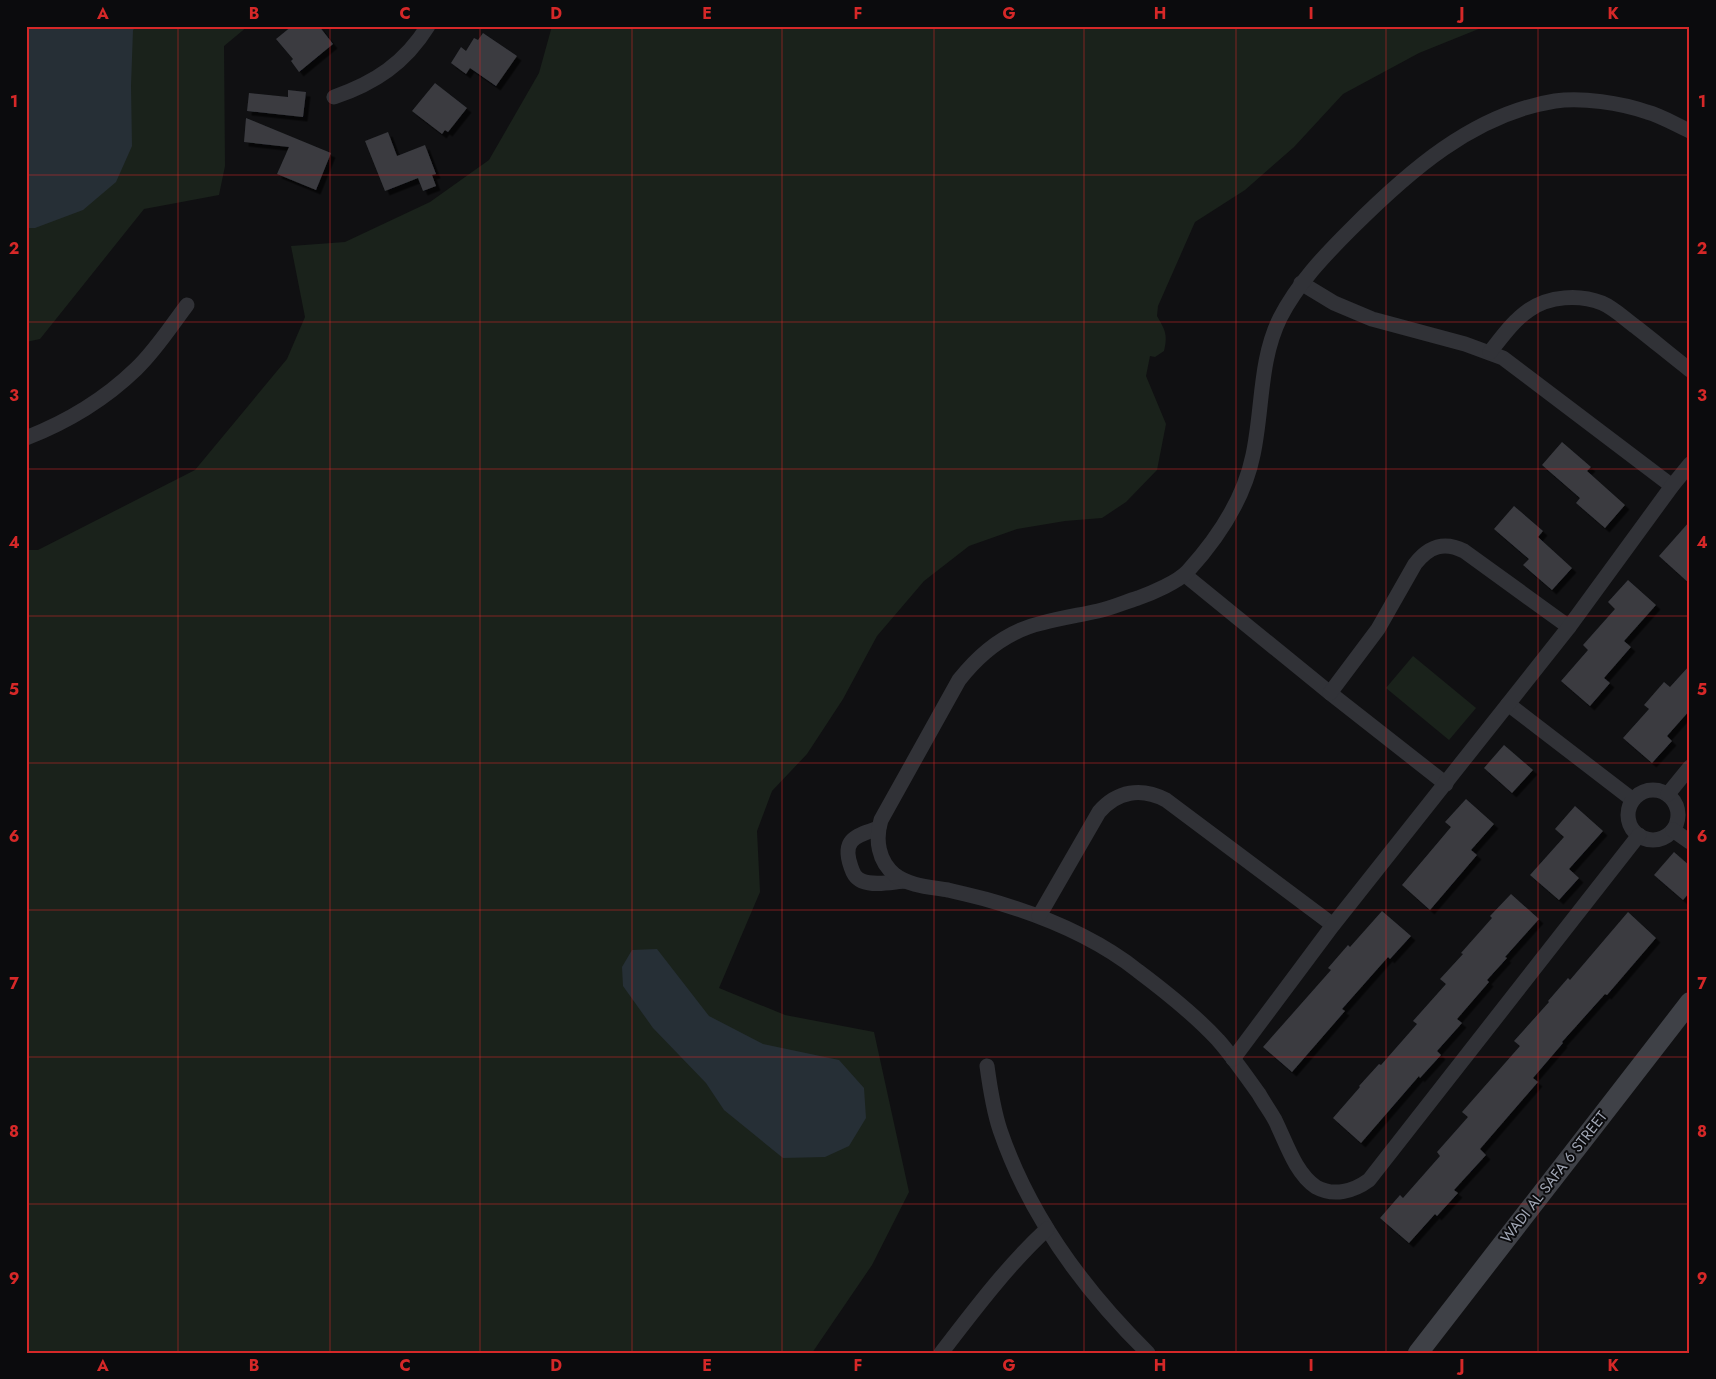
<svg xmlns="http://www.w3.org/2000/svg" width="1716" height="1379" font-family="Jost,sans-serif">
<style>
.green{fill:#1a221b}
.water{fill:#262f36}
.building{fill:#3a3b40;filter:url(#shadow)}
.lines{fill:none;stroke-linecap:round;stroke-linejoin:round}
.street{stroke:#313237;stroke-width:15}
.secondary{stroke:#3f4147;stroke-width:20}
.grid{fill:none;stroke:#d62828;stroke-width:1;stroke-opacity:0.55}
.labels{text-anchor:middle;dominant-baseline:central;stroke-width:4;stroke-linejoin:round;paint-order:stroke}
.street-label{font-size:15px;fill:#a0a6b4;stroke:#0b0b0d}
.neatline{fill:none;stroke:#d62828;stroke-width:2}
.grid-label{font-size:16px;text-anchor:middle;font-weight:bold;fill:#d62828}
</style>
<defs>
<filter id="shadow"><feDropShadow dx="4.5" dy="4.5" stdDeviation="0" flood-color="#0009"/></filter>
</defs>
<rect width="100%" height="100%" fill="#101012"/>
<g class="green">
<path d="M26 26H248L224 46 225 166 219 195 144 209 40 339 26 342Z"/>
<path d="M552 26H1486L1419 53 1343 94 1294 147 1245 190 1195 222 1158 306 1157 316C1165 330 1168 334 1164 351L1155 357 1150 356 1146 376 1166 424 1157 470 1126 502 1102 518 1065 521 1017 529 969 546 924 581 877 636 843 699 807 754 772 791 757 831 760 892 719 988 785 1015 874 1032 909 1192 872 1265 812 1353H26V550H38L195 470 287 359 305 317 291 246 345 242 430 202 489 160 539 73Z"/>
<path d="M1413 656 1476 708 1449 740 1386 688Z"/>
</g>
<g class="water">
<path d="M26 26H137L133 30 131 86 132 146 116 182 83 210 35 228H26Z"/>
<path d="M657 949 709 1016 763 1044 839 1060 864 1088 866 1118 849 1146 825 1157 783 1158 724 1110 706 1083 653 1028 623 986 622 967 632 950Z"/>
</g>
<g class="building">
<path d="M292 26H319L333 44 299 72 291 61 293 59 276 39Z"/>
<path d="M483 33 517 56 496 86 470 68 466 74 451 63 461 47 466 51 474 38 478 40Z"/>
<path d="M435 83 467 108 448 132 445 130 442 134 412 111Z"/>
<path d="M288 90 306 92 303 117 247 111 249 93 288 97Z"/>
<path d="M246 118 331 153 316 190 277 174 289 147 244 142Z"/>
<path d="M388 132 397 156 425 145 436 174 432 175 436 186 423 191 418 178 385 191 365 141Z"/>
<path d="M1562 442 1591 467 1587 471 1625 505 1605 528 1576 503 1580 498 1542 465Z"/>
<path d="M1514 506 1543 531 1538 537 1572 568 1552 590 1523 565 1529 559 1494 529Z"/>
<path d="M1690 521V584L1659 556Z"/>
<path d="M1628 580 1656 605 1624 641 1631 647 1604 678 1610 683 1590 706 1561 681 1588 650 1583 645 1615 609 1608 602Z"/>
<path d="M1690 665V710L1667 736 1672 741 1652 763 1623 738 1649 709 1644 705 1664 682 1670 687Z"/>
<path d="M1504 745 1533 770 1512 793 1484 768Z"/>
<path d="M1466 799 1494 824 1471 850 1477 855 1430 910 1402 885 1451 827 1445 822Z"/>
<path d="M1575 806 1603 831 1569 869 1579 878 1559 900 1530 875 1564 837 1555 829Z"/>
<path d="M1674 852 1690 866V892L1683 900 1654 875Z"/>
<path d="M1511 894 1539 919 1505 957 1507 958 1487 980 1489 982 1457 1019 1462 1023 1437 1051 1441 1055 1420 1078 1419 1076 1361 1143 1333 1118 1360 1087 1359 1086 1379 1064 1381 1065 1417 1024 1413 1021 1446 984 1440 979 1463 954 1461 953 1492 918 1490 916Z"/>
<path d="M1382 911 1411 936 1390 959 1388 957 1342 1009 1345 1011 1292 1072 1263 1047 1331 970 1328 968 1348 945 1350 947Z"/>
<path d="M1628 912 1656 938 1607 995 1605 994 1562 1042 1563 1043 1533 1078 1538 1082 1480 1149 1486 1155 1454 1190 1458 1193 1437 1216 1435 1214 1409 1243 1380 1218 1400 1195 1403 1198 1440 1156 1437 1152 1468 1117 1462 1112 1520 1046 1514 1041 1549 1002 1548 1001 1568 978 1570 980Z"/>
</g>
<g class="lines">
<g class="street">
<path d="M334 97C375 83 405 63 428 26"/>
<path d="M1301 283 1334 303 1372 319 1465 344 1503 358 1672 486"/>
<path d="M1490 352C1502 337 1513 321 1529 310 1549 296 1579 294 1602 303 1614 308 1625 319 1636 327 1654 341 1672 356 1690 370"/>
<path d="M26 438C67 422 105 399 136 369 156 350 171 326 187 305"/>
<path d="M1185 575 1330 693 1446 784"/>
<path d="M1330 693 1378 629 1415 564C1429 546 1444 541 1464 551L1569 627"/>
<path d="M1508 704 1633 800"/>
<circle cx="1653" cy="815" r="25"/>
<path d="M1668 794 1690 767"/>
<path d="M879 828C856 836 841 839 851 867 853 873 855 878 862 881 874 886 892 882 905 881"/>
<path d="M1673 830 1690 842"/>
<path d="M1639 835 1369 1180C1354 1191 1334 1197 1316 1187 1295 1173 1286 1142 1275 1120 1270 1111 1264 1103 1259 1094 1246 1076 1233 1057 1218 1040 1194 1014 1166 992 1138 971 1094 936 1039 914 985 899 973 896 961 893 948 890 931 887 909 886 895 875 878 861 875 839 881 820L959 680C981 652 1007 631 1042 623 1061 618 1080 615 1098 611 1112 608 1125 602 1138 598 1152 593 1178 582 1188 571 1218 538 1244 499 1253 455 1263 408 1259 361 1280 318 1298 283 1324 256 1351 229 1408 172 1473 114 1555 101 1582 97 1621 103 1647 112 1662 116 1676 125 1690 131"/>
<path d="M1039 916 1099 812C1117 791 1141 787 1166 800L1333 925"/>
<path d="M1233 1059 1333 925 1569 627 1672 486 1690 464"/>
<path d="M987 1066C990 1088 993 1109 1000 1130 1029 1215 1084 1290 1148 1353"/>
<path d="M941 1353C975 1309 1007 1266 1047 1229"/>
</g>
<path class="secondary" d="M1418 1353 1690 1002"/>
</g>
<path class="grid" d="M178 26V1353M330 26V1353M480 26V1353M632 26V1353M782 26V1353M934 26V1353M1084 26V1353M1236 26V1353M1386 26V1353M1538 26V1353M26 175H1690M26 322H1690M26 469H1690M26 616H1690M26 763H1690M26 910H1690M26 1057H1690M26 1204H1690"/>
<g class="labels">
<g class="street-label">
<text transform="translate(1554 1177) rotate(-52)">WADI AL SAFA 6 STREET</text>
</g>
</g>
<rect width="1716" height="1379" fill="none" stroke="#0b0b0d" stroke-width="55"/>
<rect x="28" y="28" width="1660" height="1324" class="neatline"/>
<g class="grid-label">
<text x="103" y="19">A</text>
<text x="254" y="19">B</text>
<text x="405" y="19">C</text>
<text x="556" y="19">D</text>
<text x="707" y="19">E</text>
<text x="858" y="19">F</text>
<text x="1009" y="19">G</text>
<text x="1160" y="19">H</text>
<text x="1311" y="19">I</text>
<text x="1462" y="19">J</text>
<text x="1613" y="19">K</text>
<text x="14" y="107">1</text>
<text x="1702" y="107">1</text>
<text x="14" y="254">2</text>
<text x="1702" y="254">2</text>
<text x="14" y="401">3</text>
<text x="1702" y="401">3</text>
<text x="14" y="548">4</text>
<text x="1702" y="548">4</text>
<text x="14" y="695">5</text>
<text x="1702" y="695">5</text>
<text x="14" y="842">6</text>
<text x="1702" y="842">6</text>
<text x="14" y="989">7</text>
<text x="1702" y="989">7</text>
<text x="14" y="1137">8</text>
<text x="1702" y="1137">8</text>
<text x="14" y="1284">9</text>
<text x="1702" y="1284">9</text>
<text x="103" y="1371">A</text>
<text x="254" y="1371">B</text>
<text x="405" y="1371">C</text>
<text x="556" y="1371">D</text>
<text x="707" y="1371">E</text>
<text x="858" y="1371">F</text>
<text x="1009" y="1371">G</text>
<text x="1160" y="1371">H</text>
<text x="1311" y="1371">I</text>
<text x="1462" y="1371">J</text>
<text x="1613" y="1371">K</text>
</g>
</svg>
